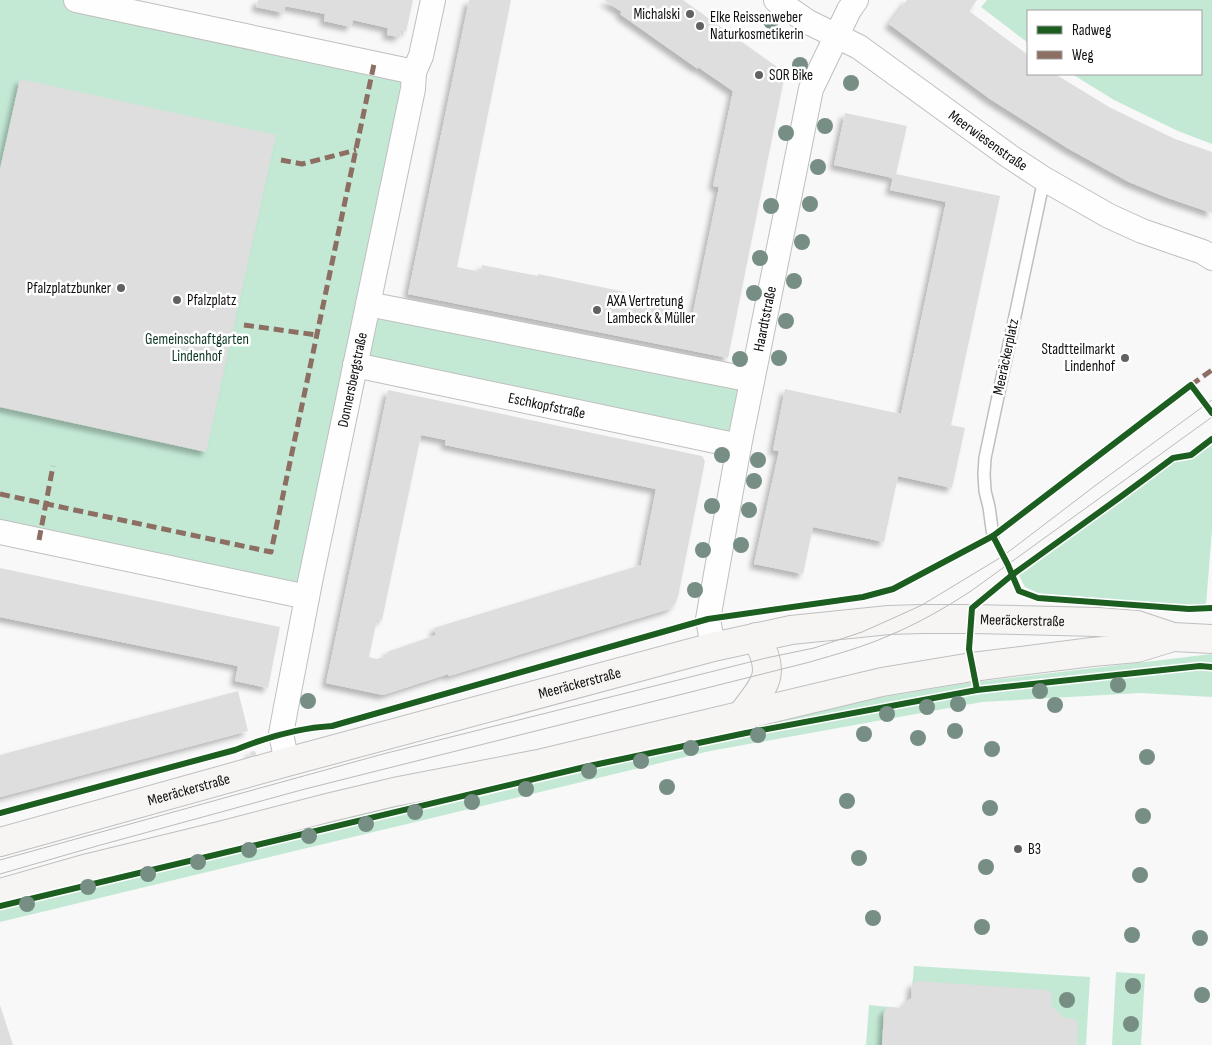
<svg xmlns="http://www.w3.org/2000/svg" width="1212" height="1045" font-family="'Sofia Sans Condensed',sans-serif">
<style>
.green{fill:#c3e9d5}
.building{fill:#dedede;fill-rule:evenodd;filter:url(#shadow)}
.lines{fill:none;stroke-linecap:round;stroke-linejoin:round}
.lane-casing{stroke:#bfbfc0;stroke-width:14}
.street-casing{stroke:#bfbfc0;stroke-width:26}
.secondary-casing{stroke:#bfbfc0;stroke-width:30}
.lane{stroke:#fefefe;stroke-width:11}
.street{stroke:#fefefe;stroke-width:24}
.secondary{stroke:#f6f5f3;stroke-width:28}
.tram{stroke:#bababa;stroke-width:1}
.quiet{stroke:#8d6e63;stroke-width:5;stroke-dasharray:10 5;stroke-linecap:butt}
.cycleway-casing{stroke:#fff;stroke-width:9}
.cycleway{stroke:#1b5e20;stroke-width:6}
.tree{fill:#768e84}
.poi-dot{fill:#616162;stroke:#fff;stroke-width:2}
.labels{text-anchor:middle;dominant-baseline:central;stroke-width:5;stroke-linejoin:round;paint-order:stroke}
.poi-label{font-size:15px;fill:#0f0f10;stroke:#fff;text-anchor:start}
.street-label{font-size:15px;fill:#0f0f10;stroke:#fff}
.park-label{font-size:15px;fill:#0c3724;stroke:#fff}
</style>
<defs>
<filter id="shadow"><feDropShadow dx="-4.5" dy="4.5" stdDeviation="2.5" flood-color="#0004"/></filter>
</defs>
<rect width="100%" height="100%" fill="#f8f8f9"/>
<g class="green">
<path d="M0 0H76L414 72 368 304 752 380 739 446 355 365 304 589 0 525Z"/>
<path d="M987 0H1212V144L1178 131 1114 100 1072 74H1201V11H1028V43L981 7Z"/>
<path d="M1212 443V530L1206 605 1189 606 1038 593 1025 587 1019 575 1030 563 1174 460 1192 457Z"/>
<path d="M1212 654V697L1140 693 982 702 710 751 0 922V898L764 717 967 683Z"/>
<path d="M914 966 1090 977 1086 1045H866L869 1005 900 1008 911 998Z"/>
<path d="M1116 972 1145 974 1141 1045H1112Z"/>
</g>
<g class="building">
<path d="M258 0H413L406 32 401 30 400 37 387 35 388 28 353 20 351 27 324 21 325 14 285 6 284 13 256 7Z"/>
<path d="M469 0H511L457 267 481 272 482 265 538 276V274L625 292 623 299 693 313 719 187 713 186 733 91 698 67V69L620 14 622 12 604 0H683L780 69 783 74 784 79 728 358 408 294Z"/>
<path d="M907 0H977L969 11 1028 55V74H1055L1109 107 1175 139 1212 152V213L1168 198 1129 182 1069 149 990 99 889 24Z"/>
<path d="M20 79 276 135 206 452 0 407V169Z"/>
<path d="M845 113 907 126 896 174 1000 196 951 425 965 428 952 488 898 476 884 542 813 527 803 574 754 564 779 451 773 450 785 389 901 414 946 202 890 190 893 178 834 165Z"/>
<path d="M388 390 702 456 705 461 678 597 675 604 669 609 449 676 448 674 383 695 326 683ZM421 435 446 440 445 445 656 489 641 565 434 628 436 635 387 652 388 656 377 659 369 657 377 619 382 620Z"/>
<path d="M0 568 280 627 268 688 235 681 238 666 0 617Z"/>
<path d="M238 691 248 731 0 797V755Z"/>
<circle cx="253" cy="754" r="3"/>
<path d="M918 981 1048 990 1052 994 1051 1005 1064 1018H1074L1078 1023 1077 1045H882L884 1012 888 1007 900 1008 911 998 912 984Z"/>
<path d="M0 1005 13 1045H0Z"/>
</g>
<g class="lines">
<defs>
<path id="lane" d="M993 536 989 507 985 491 984 474 985 458 1044 179"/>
<g id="street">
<path d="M76 0 414 72"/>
<path id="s1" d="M776 0 808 22 859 47 1009 156 1044 179 1109 216 1142 231 1203 252 1212 258"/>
<path d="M368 304 752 380"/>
<path id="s2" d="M355 365 739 446"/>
<path d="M0 532 307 597"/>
<path id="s3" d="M713 647 708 619 739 446 811 89 849 10 856 0"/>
<path id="s4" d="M287 762 281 734 286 707 310 582 413 89 414 72 421 56 433 0"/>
</g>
<g id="secondary">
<path d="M741 716C764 685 778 676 756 637"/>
<path id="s5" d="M0 842 287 762 713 647 791 630 889 620 922 619H971L1098 622 1137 625 1173 637 1212 639"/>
<path d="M0 893 88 868 223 835 327 808 394 792 538 764 882 682 972 667 1092 652 1137 648 1173 637"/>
</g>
</defs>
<use href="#lane" class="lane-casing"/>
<use href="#street" class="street-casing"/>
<use href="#secondary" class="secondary-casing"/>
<use href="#lane" class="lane"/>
<use href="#street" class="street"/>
<use href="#secondary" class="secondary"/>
<g class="tram">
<path d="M0 860 383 754 766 658 814 648 862 632 889 620 922 605 1003 556 1096 485 1212 400"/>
<path d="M0 874 97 846 305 789 810 662C837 654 863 647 888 636 917 624 945 608 971 591L1212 417"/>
</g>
<g class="quiet">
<path d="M281 160 302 164 356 150"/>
<path d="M244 325 317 335"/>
<path d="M1191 385 1212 370"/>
<path d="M0 494 271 552 374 64"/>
<path d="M39 540 53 466"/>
</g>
<defs>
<g id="cycleway">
<path d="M993 536 1008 565 1019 591 1038 598 1189 609 1212 608"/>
<path d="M977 690 969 649 972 608 1012 575 1119 498 1173 458 1191 455 1212 439"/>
<path d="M0 813 235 750C267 737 297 728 332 726L708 619 863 597 893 589 993 536 1191 385 1212 413"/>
<path d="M0 906 589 766 746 733 977 690 1200 666 1212 667"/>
</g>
</defs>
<use href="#cycleway" class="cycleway-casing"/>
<use href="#cycleway" class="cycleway"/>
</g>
<g class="tree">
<circle cx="771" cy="21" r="8"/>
<circle cx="800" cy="65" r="8"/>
<circle cx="851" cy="83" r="8"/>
<circle cx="825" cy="126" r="8"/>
<circle cx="786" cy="133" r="8"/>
<circle cx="818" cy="167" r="8"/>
<circle cx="810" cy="204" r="8"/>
<circle cx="771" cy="206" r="8"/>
<circle cx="802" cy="242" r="8"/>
<circle cx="760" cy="258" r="8"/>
<circle cx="794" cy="281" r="8"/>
<circle cx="754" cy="293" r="8"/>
<circle cx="786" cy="321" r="8"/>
<circle cx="779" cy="358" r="8"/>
<circle cx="740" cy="359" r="8"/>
<circle cx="722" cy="455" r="8"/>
<circle cx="758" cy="460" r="8"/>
<circle cx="754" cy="481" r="8"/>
<circle cx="712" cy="506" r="8"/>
<circle cx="749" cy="510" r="8"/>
<circle cx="741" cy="545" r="8"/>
<circle cx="703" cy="550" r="8"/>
<circle cx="695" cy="590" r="8"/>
<circle cx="1118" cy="685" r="8"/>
<circle cx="1040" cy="691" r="8"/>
<circle cx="308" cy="701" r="8"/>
<circle cx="958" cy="704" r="8"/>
<circle cx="1055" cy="705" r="8"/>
<circle cx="927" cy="707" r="8"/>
<circle cx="887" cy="714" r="8"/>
<circle cx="955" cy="731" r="8"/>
<circle cx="864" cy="734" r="8"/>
<circle cx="758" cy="735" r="8"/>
<circle cx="918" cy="738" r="8"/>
<circle cx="691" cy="748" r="8"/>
<circle cx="992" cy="749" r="8"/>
<circle cx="1147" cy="757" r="8"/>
<circle cx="641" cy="761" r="8"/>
<circle cx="589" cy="771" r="8"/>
<circle cx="667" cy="787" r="8"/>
<circle cx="526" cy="789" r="8"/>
<circle cx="847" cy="801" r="8"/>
<circle cx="472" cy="802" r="8"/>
<circle cx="990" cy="808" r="8"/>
<circle cx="415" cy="812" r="8"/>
<circle cx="1143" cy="816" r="8"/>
<circle cx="366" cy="824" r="8"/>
<circle cx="309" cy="836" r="8"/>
<circle cx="249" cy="850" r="8"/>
<circle cx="859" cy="858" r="8"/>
<circle cx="198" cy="862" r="8"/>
<circle cx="986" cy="867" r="8"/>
<circle cx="148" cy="874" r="8"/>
<circle cx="1140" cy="875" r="8"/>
<circle cx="88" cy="887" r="8"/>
<circle cx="27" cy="904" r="8"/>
<circle cx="873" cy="918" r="8"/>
<circle cx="982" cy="927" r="8"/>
<circle cx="1132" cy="935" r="8"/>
<circle cx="1200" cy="938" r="8"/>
<circle cx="1133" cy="986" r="8"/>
<circle cx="1202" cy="995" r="8"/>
<circle cx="1067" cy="1000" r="8"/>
<circle cx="1131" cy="1024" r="8"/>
</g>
<g class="poi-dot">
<circle cx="690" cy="14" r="5"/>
<circle cx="700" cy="26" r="5"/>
<circle cx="759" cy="75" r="5"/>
<circle cx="121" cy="288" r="5"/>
<circle cx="177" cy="300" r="5"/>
<circle cx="597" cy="310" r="5"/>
<circle cx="1125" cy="358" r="5"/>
<circle cx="1018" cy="849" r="5"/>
</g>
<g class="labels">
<g class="poi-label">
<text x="680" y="14" text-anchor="end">Michalski</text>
<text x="710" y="17">Elke Reissenweber<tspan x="710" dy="17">Naturkosmetikerin</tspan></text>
<text x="769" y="75">SOR Bike</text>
<text x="111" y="288" text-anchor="end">Pfalzplatzbunker</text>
<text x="187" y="300">Pfalzplatz</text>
<text x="607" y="301">AXA Vertretung<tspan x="607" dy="17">Lambeck &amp; Müller</tspan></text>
<text x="1115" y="349" text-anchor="end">Stadtteilmarkt<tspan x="1115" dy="17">Lindenhof</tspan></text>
<text x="1028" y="849">B3</text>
</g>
<g class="street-label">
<text stroke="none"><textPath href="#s1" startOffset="255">Meerwiesenstraße</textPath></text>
<text stroke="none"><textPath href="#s3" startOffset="334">Haardtstraße</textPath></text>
<text transform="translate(1006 357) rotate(-78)">Meeräckerplatz</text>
<text stroke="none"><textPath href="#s4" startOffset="390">Donnersbergstraße</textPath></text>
<text stroke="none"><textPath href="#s2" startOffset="196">Eschkopfstraße</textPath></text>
<text stroke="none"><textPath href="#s5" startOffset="1051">Meeräckerstraße</textPath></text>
<text stroke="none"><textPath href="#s5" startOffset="601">Meeräckerstraße</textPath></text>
<text stroke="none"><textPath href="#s5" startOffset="196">Meeräckerstraße</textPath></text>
</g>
<g class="park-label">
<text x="197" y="339">Gemeinschaftgarten<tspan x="197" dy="17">Lindenhof</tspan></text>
</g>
</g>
<rect x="1027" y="10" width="175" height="65" fill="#ffffff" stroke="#9f9f9f"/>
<rect x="1037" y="26" width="25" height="8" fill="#1b5e20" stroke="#9f9f9f"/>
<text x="1072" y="35" font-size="15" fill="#0f0f10">Radweg</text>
<rect x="1037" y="51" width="25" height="8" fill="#8d6e63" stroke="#9f9f9f"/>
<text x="1072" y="60" font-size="15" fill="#0f0f10">Weg</text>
</svg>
